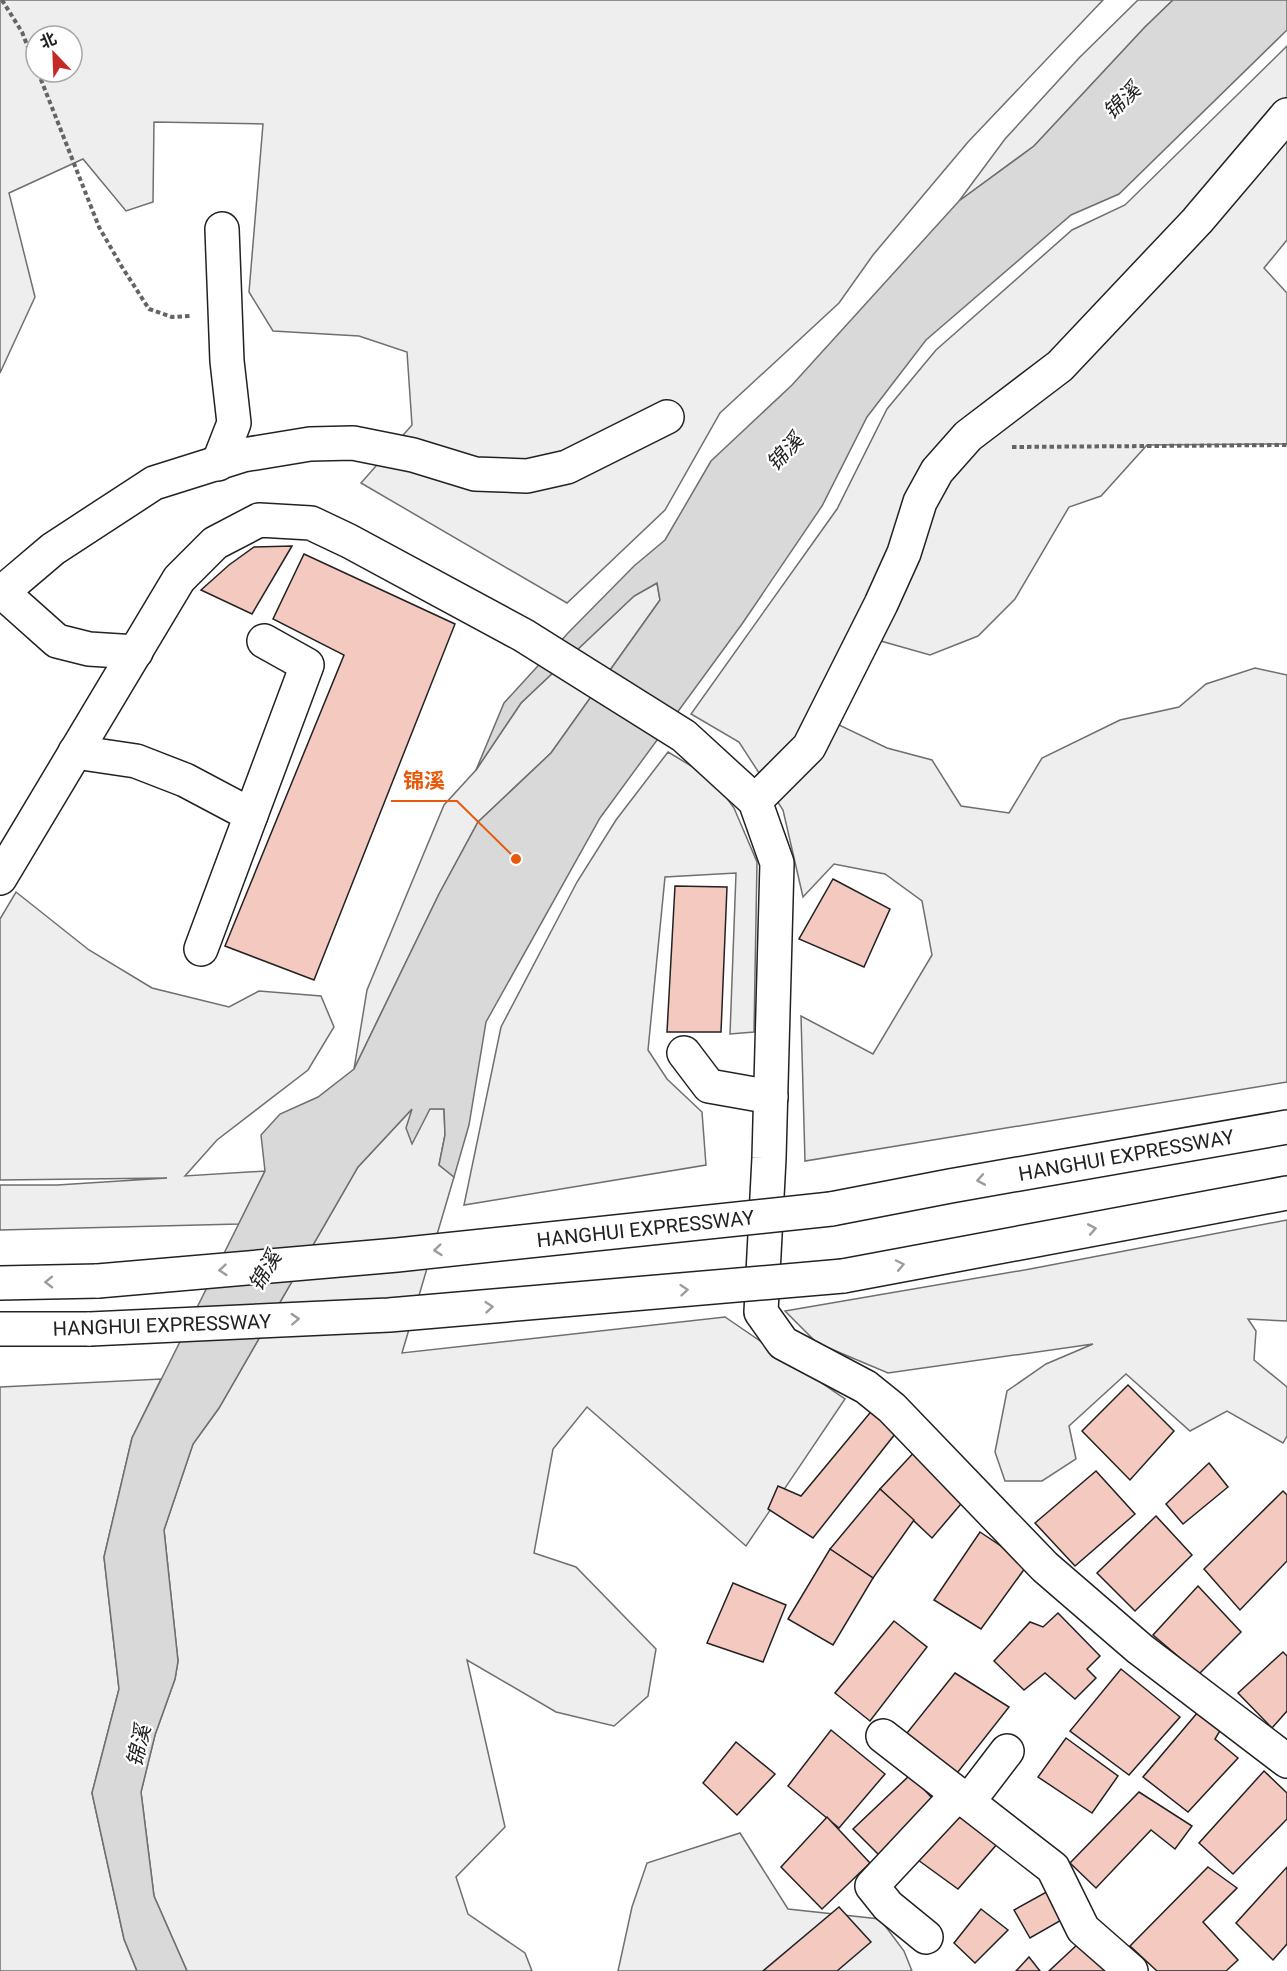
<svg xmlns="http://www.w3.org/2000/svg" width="1287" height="1971" font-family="Roboto,'Noto Sans SC',sans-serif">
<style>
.green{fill:#eee;stroke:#6f6f6f;stroke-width:1.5;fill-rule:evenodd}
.water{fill:#d9d9d9;stroke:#6f6f6f;stroke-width:1.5}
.building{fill:#f3c9c0;stroke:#222;stroke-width:1.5}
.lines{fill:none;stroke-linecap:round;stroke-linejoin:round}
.minor-casing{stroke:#222;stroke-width:36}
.highway-casing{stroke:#222;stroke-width:36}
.path{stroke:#646464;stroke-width:4;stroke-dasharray:4.5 3;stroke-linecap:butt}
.minor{stroke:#fff;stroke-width:33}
.highway{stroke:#fff;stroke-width:33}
.highway-bridge-casing{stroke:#222;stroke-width:36;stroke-linecap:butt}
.highway-bridge{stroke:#fff;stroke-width:33}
.oneway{stroke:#9c9c9c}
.labels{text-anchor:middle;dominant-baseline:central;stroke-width:4.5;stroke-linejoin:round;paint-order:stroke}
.street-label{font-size:20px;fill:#222;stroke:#fff}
.water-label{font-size:21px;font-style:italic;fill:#222;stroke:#fff}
.leader{fill:none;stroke:#e8590c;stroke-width:2}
.callout-dot{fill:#e8590c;stroke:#fff;stroke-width:2}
.callout-label{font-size:21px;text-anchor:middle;font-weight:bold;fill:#e8590c;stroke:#fff;stroke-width:4.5;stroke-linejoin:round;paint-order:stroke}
</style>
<rect width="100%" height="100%" fill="#fff"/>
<g class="green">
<path d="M0 0H1103L968 142 873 255 839 303 720 413 665 510 567 603 361 483 412 425 407 352 359 336 273 331 249 292 263 124 154 122 153 202 126 211 83 159 9 193 35 297 0 373ZM36 36H72V72H36Z"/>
<path d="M1138 0H1173L1145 27 1034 146 959 201 1005 139 1079 58Z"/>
<path d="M1287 46V240L1264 268 1287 293V444L1147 445 1101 496 1069 507 1015 599 978 636 930 655 877 640 839 725 887 748 932 760 961 806 1009 813 1042 758 1120 720 1179 707 1206 684 1255 668 1287 675V1082L805 1161 801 1016 873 1054 932 955 922 901 885 874 834 864 803 897 783 810 739 742 691 714 837 509 887 409 936 350 1072 230 1125 205Z"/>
<path d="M657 583 660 600 551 753 478 822 439 894 354 1069 367 990 444 805 476 770 521 703 634 596Z"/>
<path d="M668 752 713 779 734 808 757 862 754 1032 730 1034 736 873 665 877 648 1050 667 1079 702 1112 706 1165 464 1205 501 1027 577 882 616 820Z"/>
<path d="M16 892 89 950 152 988 229 1007 259 991 321 996 334 1027 308 1070 217 1140 185 1176 265 1171 239 1224 0 1230V1185H57L167 1178 0 1180V919Z"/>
<path d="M413 1108 444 1109 445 1135 439 1165 454 1177 402 1353 725 1317 845 1399 746 1546 587 1407 553 1449 534 1553 576 1567 656 1649 648 1696 614 1726 556 1712 467 1660 505 1827 456 1877 468 1914 525 1953 532 1971H187L154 1896 141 1792 155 1735 175 1679 178 1661 164 1530 193 1444 219 1408 358 1167Z"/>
<path d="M1287 1220V1321L1248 1319 1256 1331 1254 1360 1287 1387V1436L1283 1443 1227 1411 1190 1431 1126 1374 1069 1426 1076 1459 1042 1481H1005L995 1452 1007 1391 1046 1364 1093 1344 888 1373 817 1343 785 1311 1030 1269Z"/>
<path d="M161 1379 132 1438 104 1557 119 1689 92 1793 124 1939 137 1971H0V1387Z"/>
<path d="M740 1833 788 1909 880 1919 904 1951 912 1971H618L632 1907 647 1863Z"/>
</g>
<path class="water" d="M1173 0H1287V30L1119 194 1071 215 926 340 867 417 822 506 742 624 600 818 486 1022 469 1125 454 1177 439 1165 445 1135 444 1109H430L412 1144 406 1128 412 1109 358 1167 219 1408 193 1444 164 1530 178 1661 175 1679 155 1735 141 1792 154 1896 187 1971H137L124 1939 92 1793 119 1689 104 1557 132 1438 265 1171 261 1135 280 1114 318 1097 354 1069 439 894 478 822 551 753 660 600 657 583 634 596 521 703 476 770 504 703 568 633 634 566 665 540 711 461 792 385 959 201 1034 146 1145 27Z"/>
<g class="building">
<path d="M292 546 252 614 201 590 229 565 254 547Z"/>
<path d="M304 554 455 624 314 980 225 946 344 655 273 619Z"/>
<path d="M833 879 890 909 864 967 799 939Z"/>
<path d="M675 886 727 887 721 1032H667Z"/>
<path d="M1128 1385 1174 1431 1130 1480 1082 1431Z"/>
<path d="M874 1408 899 1429 813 1538 768 1509 778 1486 801 1496Z"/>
<path d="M918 1448 966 1498 932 1538 880 1489Z"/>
<path d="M1209 1463 1228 1487 1183 1524 1166 1504Z"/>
<path d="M1096 1471 1135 1514 1075 1566 1035 1523Z"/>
<path d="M880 1489 914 1520 873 1578 830 1549Z"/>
<path d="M1283 1491 1287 1495V1561L1240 1610 1204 1569Z"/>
<path d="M1156 1516 1192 1555 1135 1611 1097 1573Z"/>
<path d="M980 1532 1028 1564 981 1629 934 1600Z"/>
<path d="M830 1549 873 1578 833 1645 788 1619Z"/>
<path d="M733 1583 786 1605 763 1662 707 1643Z"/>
<path d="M1198 1586 1241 1632 1199 1674 1153 1635Z"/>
<path d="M1058 1613 1100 1656 1087 1669 1096 1678 1075 1699 1045 1673 1024 1690 994 1661 1030 1622 1043 1627Z"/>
<path d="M894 1621 927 1647 870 1721 835 1693Z"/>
<path d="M1283 1652 1287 1656V1711L1272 1728 1238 1693Z"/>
<path d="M1121 1669 1180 1717 1129 1775 1070 1731Z"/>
<path d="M955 1673 1009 1707 954 1777 903 1738Z"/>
<path d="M1198 1712 1221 1729 1215 1739 1238 1758 1188 1812 1143 1777Z"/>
<path d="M831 1730 885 1774 839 1828 788 1786Z"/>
<path d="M1066 1738 1118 1776 1092 1813 1038 1777Z"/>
<path d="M736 1742 775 1774 737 1815 703 1783Z"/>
<path d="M1264 1771 1287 1793V1819L1233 1874 1199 1843Z"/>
<path d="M910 1775 935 1801 881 1857 853 1829Z"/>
<path d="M1139 1792 1192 1826 1175 1849 1151 1830 1096 1888 1070 1863Z"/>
<path d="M961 1812 998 1843 958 1889 918 1860Z"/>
<path d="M827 1817 870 1863 822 1909 781 1867Z"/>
<path d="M1208 1867 1237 1888 1203 1922 1238 1960 1226 1971H1157L1130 1946Z"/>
<path d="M1287 1867V1944L1273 1960 1236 1923Z"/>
<path d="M1050 1890 1065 1918 1030 1938 1014 1910Z"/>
<path d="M839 1907 871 1942 837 1971H763Z"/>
<path d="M981 1909 1008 1930 975 1963 954 1943Z"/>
<path d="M1079 1943 1109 1971H1049Z"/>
<path d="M1029 1957 1040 1971H1016Z"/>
</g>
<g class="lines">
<defs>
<g id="minor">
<path d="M218 464 234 423 227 361 222 229"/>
<path d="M2 592 57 641 89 649 136 652"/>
<path d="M0 594 53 549 154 483 243 455 310 444 353 443 413 455 475 474 527 476 567 467 667 417"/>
<path d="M75 752 136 761 185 780 251 815 201 949"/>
<path d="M755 801 809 747 881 604 904 553 920 502 937 471 968 436 1060 366 1197 221 1287 115"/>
<path d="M251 815 307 665 264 641"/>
<path d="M0 878 179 579 215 543 259 520 311 523 349 541 523 635 684 736 755 801 777 863 769 1158 761 1312 783 1343 866 1387 892 1408 1045 1567 1140 1649 1287 1761"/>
<path d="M684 1053 709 1086 771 1097"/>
<path d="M883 1736 1053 1868 1083 1929 1131 1971"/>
<path d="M968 1802 1007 1751"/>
<path d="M926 1937 888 1906 872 1886 958 1794"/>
</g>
<g id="highway">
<path id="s1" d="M831 1209 950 1186 1287 1127"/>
<path d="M843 1276 1287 1193"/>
<path d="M0 1283 98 1281"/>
<path d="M0 1329H90"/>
</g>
</defs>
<use href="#minor" class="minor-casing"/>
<use href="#highway" class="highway-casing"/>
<g class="path">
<path d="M2 0 22 32 36 68"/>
<path d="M38 72 99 227 122 267 149 309 172 317 190 316"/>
<path d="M1012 447 1287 445"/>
</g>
<use href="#minor" class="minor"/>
<use href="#highway" class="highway"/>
<defs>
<g id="highway-bridge">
<path id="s2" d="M98 1281 397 1255 831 1209"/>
<path d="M90 1329 389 1315 843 1276"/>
</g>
</defs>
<use href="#highway-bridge" class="highway-bridge-casing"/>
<use href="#highway-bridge" class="highway-bridge"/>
</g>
<defs><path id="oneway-chevron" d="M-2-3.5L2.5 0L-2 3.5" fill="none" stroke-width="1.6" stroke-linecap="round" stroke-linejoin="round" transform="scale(1.5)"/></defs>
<g class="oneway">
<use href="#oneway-chevron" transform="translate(981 1180) rotate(170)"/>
<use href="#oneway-chevron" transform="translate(1092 1229) rotate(-10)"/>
<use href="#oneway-chevron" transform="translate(438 1250) rotate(174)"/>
<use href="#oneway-chevron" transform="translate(900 1265) rotate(-12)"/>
<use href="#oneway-chevron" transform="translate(223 1270) rotate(175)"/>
<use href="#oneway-chevron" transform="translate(49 1282) rotate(179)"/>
<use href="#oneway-chevron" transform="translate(684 1290) rotate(-5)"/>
<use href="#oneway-chevron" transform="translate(489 1307) rotate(-5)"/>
<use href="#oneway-chevron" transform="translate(295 1319) rotate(-3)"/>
</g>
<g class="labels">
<g class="street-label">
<text stroke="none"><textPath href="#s1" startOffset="300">HANGHUI EXPRESSWAY</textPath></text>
<text stroke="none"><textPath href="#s2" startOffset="550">HANGHUI EXPRESSWAY</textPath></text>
<text transform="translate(162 1325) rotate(-2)">HANGHUI EXPRESSWAY</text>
</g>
<g class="water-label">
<text transform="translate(1122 101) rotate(-44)">锦溪</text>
<text transform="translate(785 452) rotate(-47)">锦溪</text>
<text transform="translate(265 1271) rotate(-59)">锦溪</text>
<text transform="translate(139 1746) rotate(-77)">锦溪</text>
</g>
</g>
<path class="leader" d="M516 859L457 801H391"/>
<circle class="callout-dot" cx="516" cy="859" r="6"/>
<g class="callout-label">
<text x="424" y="788">锦溪</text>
</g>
<g transform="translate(54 54) rotate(337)"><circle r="28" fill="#ffffff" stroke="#a7a7a7" stroke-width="1.5"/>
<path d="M0-4.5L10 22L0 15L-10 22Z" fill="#c62828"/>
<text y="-9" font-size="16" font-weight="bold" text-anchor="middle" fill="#222222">北</text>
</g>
</svg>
